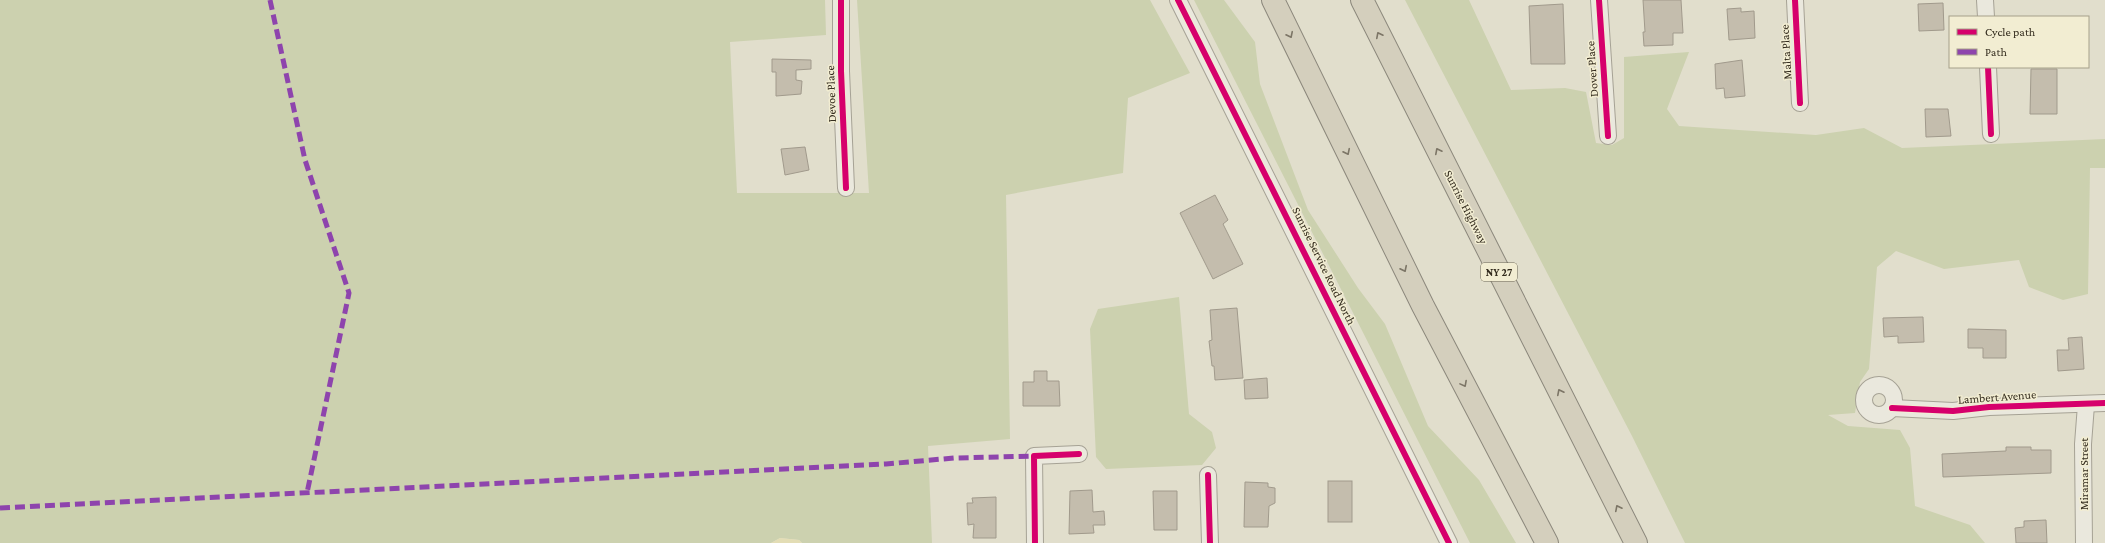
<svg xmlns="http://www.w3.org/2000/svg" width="2105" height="543" font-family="'Crimson Pro',serif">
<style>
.green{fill:#ccd1af}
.sand{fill:#e3ddb5}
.building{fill:#c4bdad;stroke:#a19a8c}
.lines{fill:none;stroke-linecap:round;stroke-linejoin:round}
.minor-casing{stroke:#a6a295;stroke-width:18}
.highway-casing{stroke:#8c887c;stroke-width:24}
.minor{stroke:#eae8dd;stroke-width:16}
.highway{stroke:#d4cfbd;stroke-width:22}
.quiet{stroke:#8e44ad;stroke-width:5;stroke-dasharray:10 5;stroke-linecap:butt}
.cycleway-casing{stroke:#f2edd2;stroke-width:8}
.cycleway{stroke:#d6006c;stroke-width:6}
.oneway{stroke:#7c7566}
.labels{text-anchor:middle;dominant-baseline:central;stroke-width:3;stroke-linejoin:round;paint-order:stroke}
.shield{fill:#f2edd2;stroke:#6d6654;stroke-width:1}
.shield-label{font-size:11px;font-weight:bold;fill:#342c1e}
.street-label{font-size:12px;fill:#342c1e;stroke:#f2edd2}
</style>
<rect width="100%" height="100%" fill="#e1decc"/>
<g class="green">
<path d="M0 0H825L826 35 730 42 737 193H869L857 0H1150L1190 73 1128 98 1123 173 1006 195 1010 439 928 446 932 543H802L799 540 780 538 771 543H0Z"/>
<path d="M1194 0H1224L1255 42 1260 84 1308 210 1358 288 1385 324 1428 426 1479 480 1516 543H1470Z"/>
<path d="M1405 0H1469L1511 90 1565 88 1586 92 1596 143 1612 145 1624 138V57L1689 52 1667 109 1679 126 1816 135 1864 128 1902 148 2105 139V168H2090L2088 294 2063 300 2029 287 2019 260 1944 269 1896 251 1877 267 1869 369 1860 382 1855 413 1828 415 1848 426 1900 430 1910 448 1915 506 1970 525 1985 543H1685L1632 436Z"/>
<path d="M1179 297 1189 414 1212 432 1216 448 1202 465 1106 469 1096 457 1090 329 1098 309Z"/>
</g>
<path class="sand" d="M780 538 799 540 802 543H771Z"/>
<g class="building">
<path d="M1643 0H1681L1683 33H1673V45L1644 46 1643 32H1645Z"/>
<path d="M1943 3 1944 30 1919 31 1918 4Z"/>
<path d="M1563 4 1565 64H1531L1529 6Z"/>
<path d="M1741 8V12L1754 11 1755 38 1729 40 1727 9Z"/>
<path d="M772 59 811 60V69L796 70V80L802 81 801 94 776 96V72H772Z"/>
<path d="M1742 60 1745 96 1725 98 1724 88 1716 89 1715 64Z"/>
<path d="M2031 69H2057V114H2030Z"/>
<path d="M1925 109H1948L1951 136 1926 137Z"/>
<path d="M805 147 809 170 785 175 781 149Z"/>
<path d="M1215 195 1228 220 1223 224 1243 264 1213 279 1180 213Z"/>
<path d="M1237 308 1243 378 1215 380 1214 366H1212L1209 341 1212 340 1210 310Z"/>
<path d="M1923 317 1924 342 1898 343V336L1884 337 1883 318Z"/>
<path d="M1968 329 2006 330V358H1983V348H1968Z"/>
<path d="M2082 337 2084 369 2058 371 2057 350H2069L2068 338Z"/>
<path d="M1034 371H1047V381H1059L1060 406H1023V382H1034Z"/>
<path d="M1267 378 1268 398 1245 399 1244 380Z"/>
<path d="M2006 447H2031V450H2051V473L1943 477 1942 454 2006 451Z"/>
<rect x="1328" y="481" width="24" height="41"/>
<path d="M1245 482 1268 483V487L1275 488V503L1269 506 1268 527H1244Z"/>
<path d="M1092 490 1093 512 1104 511 1105 525H1093L1094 533 1069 534 1070 491Z"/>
<path d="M1153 491H1177V530H1154Z"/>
<path d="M996 497V538H973L974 524 968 525 967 503H973L972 498Z"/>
<path d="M2046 520 2047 543H2016L2015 528 2024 527V521Z"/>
</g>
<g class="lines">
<defs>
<g id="minor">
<path d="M841 0V71L846 188"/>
<path d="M1178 0 1449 543"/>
<path d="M1599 0 1608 136"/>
<path d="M1795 0 1800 103"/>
<path d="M1985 0 1986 17"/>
<path d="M1988 67 1991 134"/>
<circle cx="1879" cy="400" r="15"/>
<path d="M1892 408 1953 411 1989 407 2105 403"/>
<path d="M1208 475 1210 543"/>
<path d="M1035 543 1034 456 1079 454"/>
<path d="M2084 543 2083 444 2086 405"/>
</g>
<g id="highway">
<path d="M1273 0 1423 306 1547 543"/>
<path d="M1362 0 1636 543"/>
</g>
</defs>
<use href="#minor" class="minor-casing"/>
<use href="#highway" class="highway-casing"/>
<use href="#minor" class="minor"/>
<use href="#highway" class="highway"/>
<g class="quiet">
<path d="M270 0 305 160 349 293 307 493"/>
<path d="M0 508 886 464 954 458 1034 456"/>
</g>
<defs>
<g id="cycleway">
<path d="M841 0V71L846 188"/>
<path d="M1178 0 1449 543"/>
<path d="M1599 0 1608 136"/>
<path d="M1795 0 1800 103"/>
<path d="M1988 67 1991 134"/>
<path d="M1892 408 1953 411 1989 407 2105 403"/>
<path d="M1208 475 1210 543"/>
<path d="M1035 543 1034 456 1079 454"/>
</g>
</defs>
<use href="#cycleway" class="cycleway-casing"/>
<use href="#cycleway" class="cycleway"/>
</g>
<defs><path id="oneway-chevron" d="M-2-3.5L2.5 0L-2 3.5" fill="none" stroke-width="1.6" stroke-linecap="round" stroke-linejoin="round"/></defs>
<g class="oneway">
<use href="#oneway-chevron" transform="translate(1290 35) rotate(64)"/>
<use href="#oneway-chevron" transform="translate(1379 35) rotate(-117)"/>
<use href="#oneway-chevron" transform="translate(1438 151) rotate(-117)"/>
<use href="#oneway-chevron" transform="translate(1347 152) rotate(64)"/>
<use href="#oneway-chevron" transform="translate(1404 269) rotate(64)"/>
<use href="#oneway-chevron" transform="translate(1464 384) rotate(62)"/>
<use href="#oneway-chevron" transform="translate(1560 392) rotate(-117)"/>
<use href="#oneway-chevron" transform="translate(1618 508) rotate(-117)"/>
</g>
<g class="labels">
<rect class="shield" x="1481" y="263" width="36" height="18" rx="3"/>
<g class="shield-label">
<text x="1499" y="272">NY 27</text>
</g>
<g class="street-label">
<text transform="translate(1786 52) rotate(-93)">Malta Place</text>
<text transform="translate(1592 69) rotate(-94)">Dover Place</text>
<text transform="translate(831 94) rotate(-92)">Devoe Place</text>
<text transform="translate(1466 207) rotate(63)">Sunrise Highway</text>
<text transform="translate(1324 266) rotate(64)">Sunrise Service Road North</text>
<text transform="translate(1997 397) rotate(-4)">Lambert Avenue</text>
<text transform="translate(2084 474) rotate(-90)">Miramar Street</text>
</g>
</g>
<rect x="1949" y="16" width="140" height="52" fill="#f2edd2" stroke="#a6a08a"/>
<rect x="1957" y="29" width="20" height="6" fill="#d6006c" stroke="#a6a08a"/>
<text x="1985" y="36" font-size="12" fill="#342c1e">Cycle path</text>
<rect x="1957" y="49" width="20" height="6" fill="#8e44ad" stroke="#a6a08a"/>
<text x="1985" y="56" font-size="12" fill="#342c1e">Path</text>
</svg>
